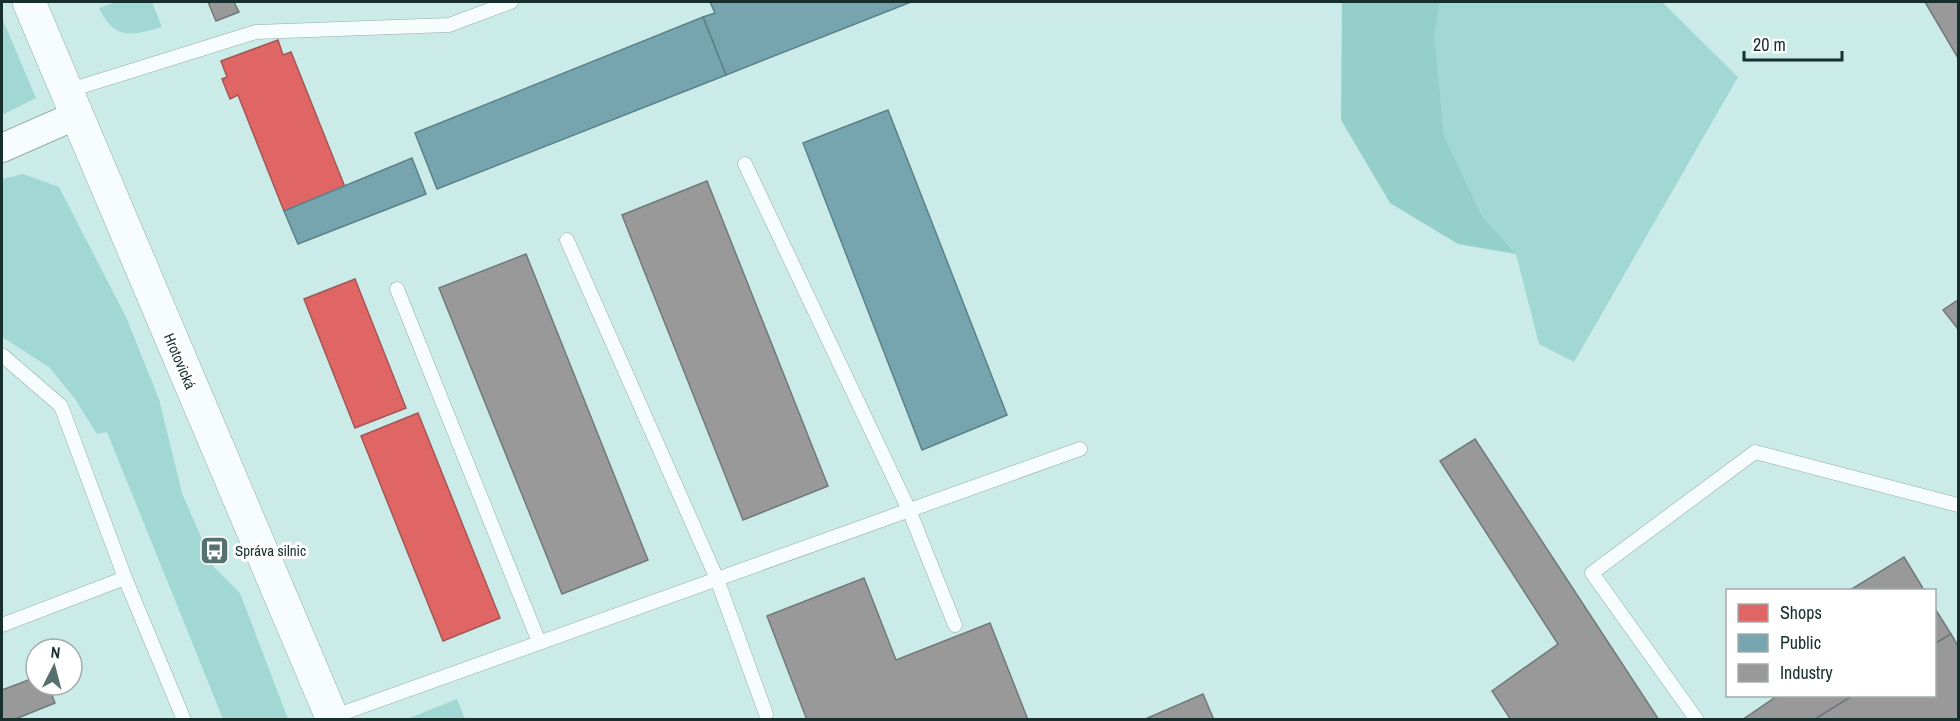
<svg xmlns="http://www.w3.org/2000/svg" width="1960" height="721" font-family="'Archivo Narrow',sans-serif">
<style>
.green{fill:#a2d8d3}
.forest{fill:#94cfca}
.shops{fill:#e06666;stroke:#a45655;stroke-width:1.5}
.public{fill:#76a5af;stroke:#5a8288;stroke-width:1.5}
.industry{fill:#999;stroke:#727979;stroke-width:1.5}
.lines{fill:none;stroke-linecap:round;stroke-linejoin:round}
.service-casing{stroke:#92aca9;stroke-width:15}
.minor-casing{stroke:#92aca9;stroke-width:30}
.secondary-casing{stroke:#92aca9;stroke-width:34}
.service{stroke:#f7fcfc;stroke-width:14}
.minor{stroke:#f7fcfc;stroke-width:28}
.secondary{stroke:#f7fcfc;stroke-width:33}
.labels{text-anchor:middle;dominant-baseline:central;stroke-width:6;stroke-linejoin:round;paint-order:stroke}
.street-label{font-size:15px;fill:#172f2d;stroke:#fff}
.poi-label{font-size:15px;fill:#172f2d;stroke:#fff;text-anchor:start}
</style>
<rect width="100%" height="100%" fill="#caebe8"/>
<g class="green">
<path d="M116 2H152L162 27C132 36 114 40 99 8Z"/>
<path d="M1440 2H1662L1738 77 1574 362 1539 344 1516 254 1482 216 1444 135 1433 35Z"/>
<path d="M2 18 36 98 2 115Z"/>
<path d="M23 174 59 187 126 317 159 399 182 493 214 567 240 593 288 719H223L107 432 97 434 75 399 49 367 2 337V179Z"/>
<path d="M457 699 465 719H407Z"/>
</g>
<path class="forest" d="M1342 2H1440L1434 35 1444 135 1482 216 1516 254 1458 244 1390 203 1341 120Z"/>
<g class="shops">
<path d="M278 40 283 55 291 52 345 187 284 211 238 95 230 99 222 79 227 77 221 61Z"/>
<path d="M355 279 406 408 355 428 304 299Z"/>
<path d="M418 413 500 618 443 641 361 436Z"/>
</g>
<g class="public">
<path d="M710 2H911L726 75 703 17 715 13Z"/>
<path d="M703 17 726 75 437 189 415 133Z"/>
<path d="M888 110 1007 415 922 450 803 143Z"/>
<path d="M412 158 426 194 298 244 284 211Z"/>
</g>
<g class="industry">
<path d="M208 2H234L239 12 216 21Z"/>
<path d="M1925 2H1958V58Z"/>
<path d="M707 181 828 486 743 520 622 215Z"/>
<path d="M526 254 648 560 562 594 439 288Z"/>
<path d="M1958 300V329L1943 310Z"/>
<path d="M1475 439 1659 720H1511L1492 691 1558 644 1440 461Z"/>
<path d="M1904 557 1924 590H1850Z"/>
<path d="M864 578 896 660 990 623 1028 720H807L767 616Z"/>
<path d="M1934 607 1951 634 1934 644Z"/>
<path d="M1951 634 1958 646V720H1813L1852 696H1934V644Z"/>
<path d="M36 677V685H48L55 703 13 720H2V690Z"/>
<path d="M1203 694 1214 720H1143Z"/>
<path d="M1777 696H1852L1813 720H1742Z"/>
</g>
<g class="lines">
<defs>
<g id="service">
<path d="M67 91 256 32 449 25 511 2"/>
<path d="M745 164 909 510 955 625"/>
<path d="M567 240 717 579 766 714"/>
<path d="M397 289 539 642"/>
<path d="M2 355 61 406 125 578 184 720"/>
<path d="M2 625 125 578"/>
<path d="M332 717 1080 449"/>
<path d="M1697 720 1592 573 1755 452 1958 505"/>
</g>
<path id="minor" d="M2 148 77 115"/>
<path id="secondary" d="M29 2 333 720"/>
</defs>
<use href="#service" class="service-casing"/>
<use href="#minor" class="minor-casing"/>
<use href="#secondary" class="secondary-casing"/>
<use href="#service" class="service"/>
<use href="#minor" class="minor"/>
<use href="#secondary" class="secondary"/>
</g>
<defs>
<symbol id="bus-square" viewBox="-11 -11 22 22"><rect x="-9" y="-9" width="18" height="18" rx="4" fill="#56716e" stroke="#fff"/><path d="M-5-6H5V4H4V6H2V4H-2V6H-4V4H-5ZM-3.5-4V0h7V-4ZM-3.5 1.2v1.5H-2V1.2ZM2 1.2v1.5H3.5V1.2Z" fill="#fff"/></symbol>
</defs>
<g fill-rule="evenodd">
<use href="#bus-square" x="198" y="534" width="33" height="33"/>
</g>
<g class="labels">
<g class="street-label">
<text transform="translate(180 361) rotate(67)">Hrotovická</text>
</g>
<g class="poi-label">
<text x="235" y="550">Správa silnic</text>
</g>
</g>
<rect width="1960" height="721" fill="none" stroke="#172f2d" stroke-width="6"/>
<rect x="1726" y="589" width="210" height="108" fill="#ffffff" stroke="#a2acab" stroke-width="1.5"/>
<rect x="1738" y="604" width="30" height="18" fill="#e06666" stroke="#a2acab" stroke-width="1.5"/>
<text x="1780" y="619" font-size="18" fill="#172f2d">Shops</text>
<rect x="1738" y="634" width="30" height="18" fill="#76a5af" stroke="#a2acab" stroke-width="1.5"/>
<text x="1780" y="649" font-size="18" fill="#172f2d">Public</text>
<rect x="1738" y="664" width="30" height="18" fill="#999999" stroke="#a2acab" stroke-width="1.5"/>
<text x="1780" y="679" font-size="18" fill="#172f2d">Industry</text>
<g transform="translate(54 667) rotate(6)"><circle r="28" fill="#ffffff" stroke="#a2acab" stroke-width="1.5"/>
<path d="M0-4.5L10 22L0 15L-10 22Z" fill="#56716e"/>
<text y="-9" font-size="16" font-weight="bold" text-anchor="middle" fill="#172f2d">N</text>
</g>
<path d="M1744 51v9h98v-9" fill="none" stroke="#172f2d" stroke-width="3"/>
<text x="1753" y="51" font-size="18" fill="#172f2d" stroke="#ffffff" stroke-width="4.5" paint-order="stroke">20 m</text>
</svg>
